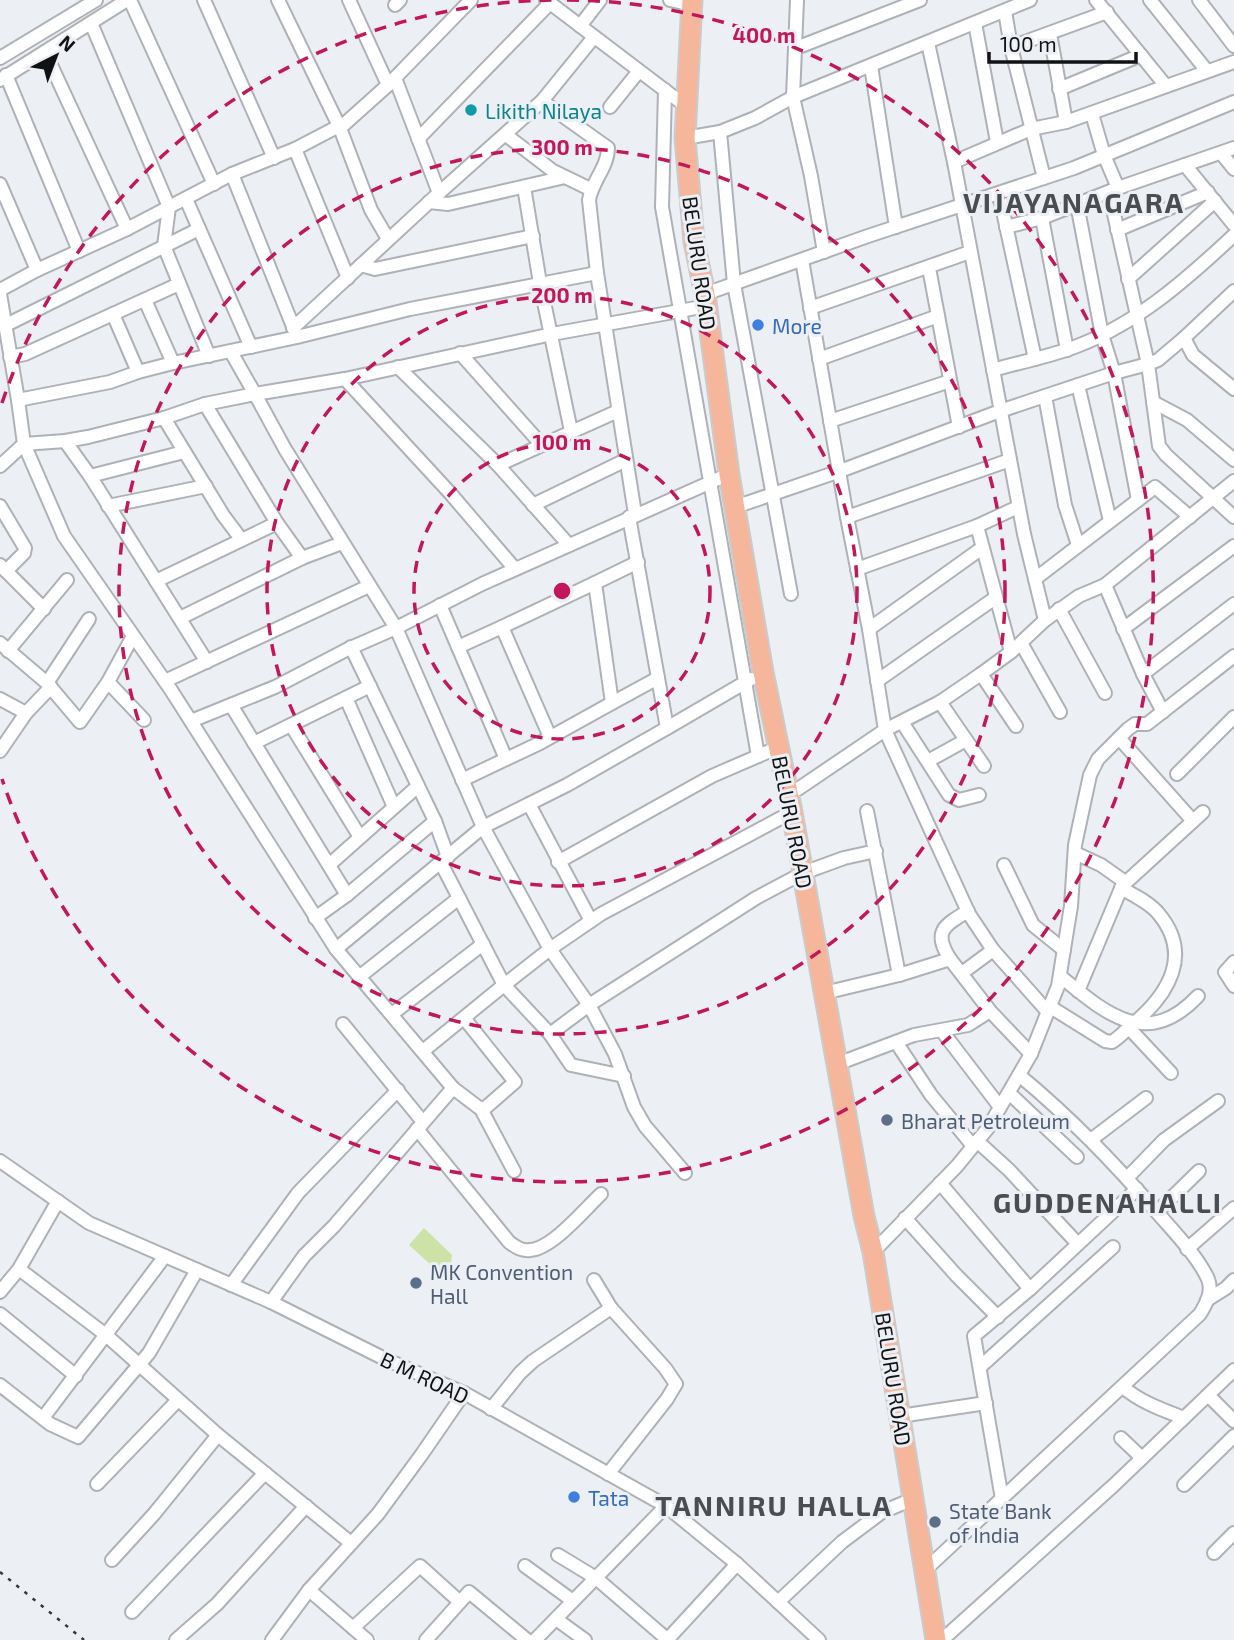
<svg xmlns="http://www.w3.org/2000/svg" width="1234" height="1640" font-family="'Exo 2',sans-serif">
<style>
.green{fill:#cde2a6}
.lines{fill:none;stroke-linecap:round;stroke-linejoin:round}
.minor-casing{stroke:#aeb1b6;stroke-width:16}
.highway-casing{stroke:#cbcbcb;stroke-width:23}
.minor{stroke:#fff;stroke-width:12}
.highway{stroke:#f6b69c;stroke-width:19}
.rail{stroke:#353639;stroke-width:2.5;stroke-dasharray:3.5 7;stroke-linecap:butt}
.ring{fill:none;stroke:#c2185b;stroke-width:3.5;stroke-dasharray:12 9}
.culture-dot{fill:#0f9aa8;stroke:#eceff4;stroke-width:2.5}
.shop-dot{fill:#3f7fe0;stroke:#eceff4;stroke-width:2.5}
.service-dot{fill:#5c6f8a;stroke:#eceff4;stroke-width:2.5}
.labels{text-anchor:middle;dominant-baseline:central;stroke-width:6;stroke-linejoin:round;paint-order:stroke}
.culture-label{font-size:21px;fill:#0d838f;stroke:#eceff4;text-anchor:start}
.street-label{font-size:21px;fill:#111214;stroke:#eceff4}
.shop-label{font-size:21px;fill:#366cbe;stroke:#eceff4;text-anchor:start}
.service-label{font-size:21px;fill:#4e5e75;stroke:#eceff4;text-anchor:start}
.district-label{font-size:28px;font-weight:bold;letter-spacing:2px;fill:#4a4d51;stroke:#eceff4}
.centre{fill:#c2185b;stroke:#eceff4;stroke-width:3.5}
.ring-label{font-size:21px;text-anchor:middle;font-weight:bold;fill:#c2185b;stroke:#eceff4;stroke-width:6;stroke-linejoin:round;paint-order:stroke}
</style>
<rect width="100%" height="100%" fill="#eceff4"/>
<path class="green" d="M424 1228 452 1255 451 1265 442 1275 409 1245Z"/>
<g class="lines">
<defs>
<g id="minor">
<path d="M130 0 214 184"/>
<path d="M204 0 274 158"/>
<path d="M278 0 340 128 371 210 388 239"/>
<path d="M349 0 388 85"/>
<path d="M546 0 687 107"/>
<path d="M670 0 692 5"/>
<path d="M797 0 793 97 811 176 824 252"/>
<path d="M1096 0 1166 86"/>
<path d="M1150 0 1207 71"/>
<path d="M1199 0 1234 46"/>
<path d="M395 5 400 0"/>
<path d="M1005 11 1011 47 1044 178"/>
<path d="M91 23 169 207 164 246 209 356"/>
<path d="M975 23 997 142"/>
<path d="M580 26 600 0"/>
<path d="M1050 34 1066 122"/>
<path d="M928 43 954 162 1024 534 1045 620"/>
<path d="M1011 47 1107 12"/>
<path d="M796 48 920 0"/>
<path d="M45 52 127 229"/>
<path d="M0 58 96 0"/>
<path d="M871 66 896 227"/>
<path d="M6 75 79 251"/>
<path d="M395 78 439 193 542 101 594 37"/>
<path d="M0 80 127 0"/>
<path d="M1059 89 1141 55"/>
<path d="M665 90 662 207 758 756"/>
<path d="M542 101 608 148C608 167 592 181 589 200L597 273"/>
<path d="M610 107 639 71"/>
<path d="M1092 114 1104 155 1118 188"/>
<path d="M340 128 388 85 471 0"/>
<path d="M720 132 734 284 791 594"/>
<path d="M506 135 553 171 590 189"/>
<path d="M685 138 720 132 755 118 793 97 1030 0"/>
<path d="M418 139 550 3"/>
<path d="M295 149 348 278"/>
<path d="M1221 153 1234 169"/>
<path d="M954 162 1031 129 1066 122 1234 62"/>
<path d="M1185 165 1234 225"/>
<path d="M232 174 296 334"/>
<path d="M0 184 37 270"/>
<path d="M524 187 540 283 571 431"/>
<path d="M1109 192 1148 364 1159 446 1166 455 1234 517"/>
<path d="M999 193 1035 359"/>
<path d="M186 199 251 347"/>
<path d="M429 202 448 204 565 177"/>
<path d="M1077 204 1102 335 1114 373 1138 500"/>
<path d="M1042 218 1067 350"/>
<path d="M1006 227 1042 218 1118 188 1234 148"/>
<path d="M1117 230 1208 192"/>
<path d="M802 260 847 517 869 629 885 730 969 914 993 950 1047 1011"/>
<path d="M361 265 375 269 533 236"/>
<path d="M929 268 959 427"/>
<path d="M1128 279 1215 201"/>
<path d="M0 290 37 270 127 229 232 174 295 149 339 126"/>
<path d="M0 294 18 400"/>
<path d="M705 294 868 236 1074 168 1234 102"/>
<path d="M145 300 173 363"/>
<path d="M810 308 970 252"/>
<path d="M113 314 138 372"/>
<path d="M4 326 199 229"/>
<path d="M293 328 439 193"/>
<path d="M1184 338 1193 355 1234 389"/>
<path d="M231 352 255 394 345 379 552 334 707 306"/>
<path d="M460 353 541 444"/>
<path d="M10 357 25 354 179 284"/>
<path d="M819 359 938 316"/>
<path d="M398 367 498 465 568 544"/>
<path d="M993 370C1017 363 1042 358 1066 350 1132 328 1184 282 1234 235"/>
<path d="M345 379 450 493 515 569"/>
<path d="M1078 385 1110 521"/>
<path d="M1045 396 1065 505 1078 545"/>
<path d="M1153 402 1187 420 1234 460"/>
<path d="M205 404 277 523 302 558"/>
<path d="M164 418 223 515 241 539"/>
<path d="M830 421 950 381"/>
<path d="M65 441 90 476 207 662"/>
<path d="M498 465 618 411"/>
<path d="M0 466 24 444 65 441 88 437 164 418 205 404 255 394 285 449 396 628 483 827 550 949 601 914 792 812"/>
<path d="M90 476 184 452"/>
<path d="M533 505 626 460"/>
<path d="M0 506 25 548 24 553 6 571"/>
<path d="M108 506 206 486"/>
<path d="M735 507 840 471 1000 411 1114 373 1148 364 1158 360 1184 338 1234 291"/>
<path d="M629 517 667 728 751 679"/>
<path d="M847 517 1010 460"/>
<path d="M977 526 1018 507"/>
<path d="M0 565 44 609"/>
<path d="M857 569 977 526 1011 652"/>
<path d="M1035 579 1155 487 1190 517"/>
<path d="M156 581 277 523"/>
<path d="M1105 585 1143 674 1163 712"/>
<path d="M440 605 506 759"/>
<path d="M1059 609 1105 693"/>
<path d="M180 618 302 558 342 543"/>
<path d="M89 619 47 683 80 722 108 682 133 636"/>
<path d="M502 627 595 583"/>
<path d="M869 629 982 548"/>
<path d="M1123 629 1234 546"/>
<path d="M0 643 47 683"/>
<path d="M1021 643 1060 712"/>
<path d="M351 647 435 821 448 857"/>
<path d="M458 647 502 627 550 737"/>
<path d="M8 651 67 580"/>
<path d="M981 674 1016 726"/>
<path d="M1143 674 1234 604"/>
<path d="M165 681 369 586"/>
<path d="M877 681 995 598"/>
<path d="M108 682 144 720"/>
<path d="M346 698 394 807"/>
<path d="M0 699 26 713 0 751"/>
<path d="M940 702 984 766"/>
<path d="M612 703 658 678"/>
<path d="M231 705 347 895"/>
<path d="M26 713 51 687"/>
<path d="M191 721 275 687 348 649 396 628 482 584 729 474"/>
<path d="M902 722 949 795 959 800 979 795"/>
<path d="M291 725 360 837"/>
<path d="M1119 738 1193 821"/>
<path d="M254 743 370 686"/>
<path d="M928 761 966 740"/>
<path d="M1177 774 1234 717"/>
<path d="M462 780 540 743 612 703 595 583 638 562"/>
<path d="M788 790 798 789 885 730 940 702 981 674 1011 652 1045 620 1079 596 1105 585 1234 481"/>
<path d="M529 804 591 921"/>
<path d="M867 811 899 975"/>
<path d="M1075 853 1101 865 1125 882"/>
<path d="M558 862 712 776 779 747"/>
<path d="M441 863 504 985 550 949 589 1005 615 1054 634 1107 645 1126 685 1173"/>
<path d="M329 865 418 786"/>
<path d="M1004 865 1033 925 1064 950"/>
<path d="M315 918 347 895 435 821"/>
<path d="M336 949 483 827 567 785 667 728"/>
<path d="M950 959C933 932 943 926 968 911"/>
<path d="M1234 962 1225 972 1234 986"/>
<path d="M962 973 993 950"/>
<path d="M1060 976C1106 1014 1147 1050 1198 996"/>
<path d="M359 977 459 898"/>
<path d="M1078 991 1122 886 1203 812"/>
<path d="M824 993 899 975 950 959 990 1011 1031 1054"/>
<path d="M1049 1006 1105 1041 1112 1042C1120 1037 1126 1030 1133 1024 1169 994 1193 954 1158 913 1149 902 1133 895 1121 888"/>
<path d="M392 1014 483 944"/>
<path d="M343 1024 423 1122"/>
<path d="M1129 1028 1171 1073"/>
<path d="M942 1031 1000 1107"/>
<path d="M550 1034 589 1005 756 898 803 873 844 858 876 851"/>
<path d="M896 1042 931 1095 973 1146"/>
<path d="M423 1051 504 985 550 1034 571 1065 624 1076"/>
<path d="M837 1064 914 1035 968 1025 990 1011"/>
<path d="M453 1088 478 1107 484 1109 515 1082 464 1018"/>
<path d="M1009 1093 1077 1157"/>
<path d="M481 1109 514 1171"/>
<path d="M417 1129 509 1242C516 1247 521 1251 530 1250 552 1249 584 1210 601 1194"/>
<path d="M1092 1139 1146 1098"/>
<path d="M977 1141 1009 1170 1078 1244"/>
<path d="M0 1161 89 1223 271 1302 385 1359 464 1393 666 1506 737 1564 819 1640"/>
<path d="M1127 1178 1164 1140 1218 1101"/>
<path d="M940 1183 1030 1289"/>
<path d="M1157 1212 1199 1171"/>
<path d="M905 1218 956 1275 998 1317"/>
<path d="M1187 1249 1234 1208"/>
<path d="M873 1252 957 1166 988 1128 1031 1054 1058 986 1071 906 1075 845 1090 775 1098 759 1128 729 1135 724H1147L1234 656"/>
<path d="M19 1269 106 1335 218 1435"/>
<path d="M594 1280 611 1308 665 1368 676 1384 667 1399 608 1474"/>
<path d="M231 1285 298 1193 398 1090"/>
<path d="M0 1292 19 1269 58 1201"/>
<path d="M1207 1300 1226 1288 1234 1280"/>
<path d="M271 1302 304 1256 334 1226 453 1088 336 949 171 690 64 536 24 444 18 400 110 382 138 372 173 363 297 337 410 309 597 273 635 514"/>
<path d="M0 1314 76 1376"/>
<path d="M980 1367 1113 1247"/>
<path d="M0 1385 50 1424 78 1437 149 1353 197 1270"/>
<path d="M1123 1387C1140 1402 1163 1410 1184 1418"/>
<path d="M1208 1395 1234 1421"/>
<path d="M491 1409 520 1373 533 1361 611 1308"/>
<path d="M900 1416 986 1403"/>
<path d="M43 1418 165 1256"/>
<path d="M1121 1438 1142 1458"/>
<path d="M97 1484 178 1400"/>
<path d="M1184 1485 1234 1436"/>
<path d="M1002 1499 974 1336 1030 1289 1137 1189"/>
<path d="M1214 1553 1234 1533"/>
<path d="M558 1555 596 1578 668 1640"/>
<path d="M112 1560 154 1514 218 1435 351 1543"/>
<path d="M525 1566 573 1601"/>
<path d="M925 1570 1200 1314C1206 1304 1213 1292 1208 1279 1197 1255 1173 1231 1156 1211 1112 1161 1071 1118 1019 1075"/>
<path d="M778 1602 842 1542 882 1512 913 1499"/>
<path d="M132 1612 265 1473"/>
<path d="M556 1619 585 1640"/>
<path d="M353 1628 420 1566 460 1602"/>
<path d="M176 1640 217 1604 306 1506"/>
<path d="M272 1640 309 1590"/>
<path d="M367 1640 309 1590 378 1514 422 1454 464 1393"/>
<path d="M426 1640 469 1592 527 1640"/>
<path d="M535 1640 666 1506"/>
<path d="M667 1640 737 1564"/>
<path d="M942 1640 1114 1485 1234 1370"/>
</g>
<path id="highway" d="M692 0 685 138 694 242 705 294 729 474 763 672 792 812 864 1216 873 1252 936 1640"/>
</defs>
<use href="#minor" class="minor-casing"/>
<use href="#highway" class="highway-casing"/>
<use href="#minor" class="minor"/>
<use href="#highway" class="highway"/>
<path class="rail" d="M0 1572 84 1640"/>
</g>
<g class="ring">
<circle cx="562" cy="591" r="148"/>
<circle cx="562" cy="591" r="295"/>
<circle cx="562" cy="591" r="443"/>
<path d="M2 403A591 591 0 0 1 557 0M567 0A591 591 0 1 1 2 779"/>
</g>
<circle class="culture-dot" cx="471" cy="110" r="7"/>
<g class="shop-dot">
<circle cx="758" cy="325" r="7"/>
<circle cx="574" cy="1497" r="7"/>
</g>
<g class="service-dot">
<circle cx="887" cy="1120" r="7"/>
<circle cx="416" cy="1283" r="7"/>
<circle cx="935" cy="1522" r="7"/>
</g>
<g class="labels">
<g class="culture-label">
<text x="485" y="110">Likith Nilaya</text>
</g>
<g class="street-label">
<text transform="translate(700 263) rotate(82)">BELURU ROAD</text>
<text transform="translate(793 822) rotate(79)">BELURU ROAD</text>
<text transform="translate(425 1377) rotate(25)">B M ROAD</text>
<text transform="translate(894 1379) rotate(81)">BELURU ROAD</text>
</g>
<g class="shop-label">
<text x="772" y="325">More</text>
<text x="588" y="1497">Tata</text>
</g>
<g class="service-label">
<text x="901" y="1120">Bharat Petroleum</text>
<text x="430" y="1271">MK Convention<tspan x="430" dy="24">Hall</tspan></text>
<text x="949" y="1510">State Bank<tspan x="949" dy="24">of India</tspan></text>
</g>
<g class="district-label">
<text x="1074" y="202">VIJAYANAGARA</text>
<text x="1108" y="1202">GUDDENAHALLI</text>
<text x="774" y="1505">TANNIRU HALLA</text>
</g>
</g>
<circle cx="562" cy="591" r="10" class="centre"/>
<g class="ring-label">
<text x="764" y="43">400 m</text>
<text x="562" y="155">300 m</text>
<text x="562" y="303">200 m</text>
<text x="562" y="450">100 m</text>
</g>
<g transform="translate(56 56) rotate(42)" stroke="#eceff4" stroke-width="5" paint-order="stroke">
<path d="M0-5L12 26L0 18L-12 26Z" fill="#111214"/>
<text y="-10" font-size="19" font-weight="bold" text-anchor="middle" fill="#111214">N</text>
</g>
<path d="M989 52v10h147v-10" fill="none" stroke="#111214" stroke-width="3.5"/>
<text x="1000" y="52" font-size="21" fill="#111214" stroke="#eceff4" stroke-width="5" paint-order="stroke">100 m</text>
</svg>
